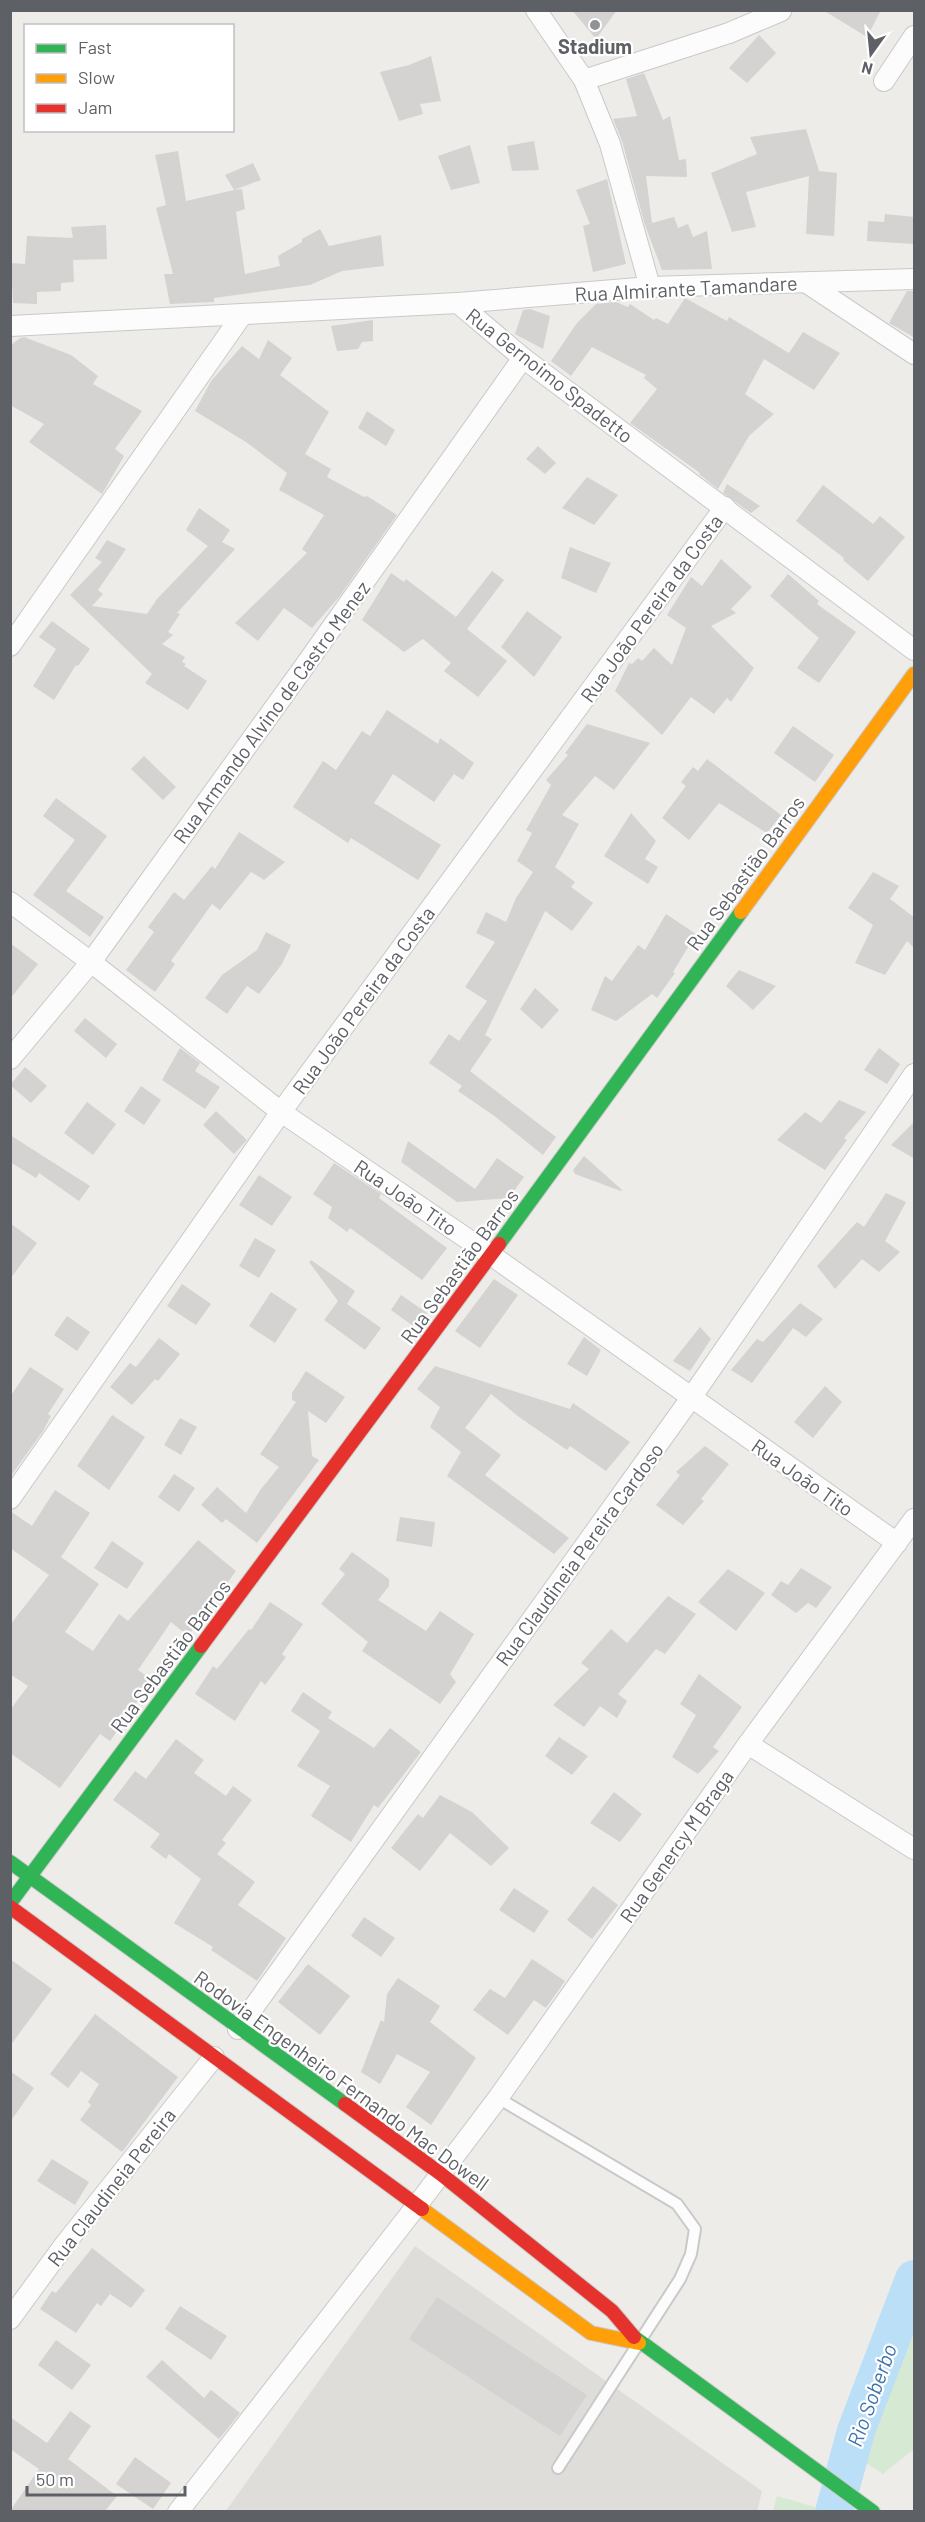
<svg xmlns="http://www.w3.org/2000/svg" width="925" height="2522" font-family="Barlow,sans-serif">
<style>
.industrial{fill:#dfddd9}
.green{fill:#d6e9d3}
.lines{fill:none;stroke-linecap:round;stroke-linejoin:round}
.river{stroke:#bcdff8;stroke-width:38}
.building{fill:#d4d3d1}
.lane-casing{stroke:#c9c9c9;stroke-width:14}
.street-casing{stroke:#c9c9c9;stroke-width:22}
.fast-casing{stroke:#cacaca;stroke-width:16}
.slow-casing{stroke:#cacaca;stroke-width:16}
.jam-casing{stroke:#cacaca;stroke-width:16}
.lane{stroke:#fcfcfc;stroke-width:10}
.street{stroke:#fcfcfc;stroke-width:20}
.fast{stroke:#30b455;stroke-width:14}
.slow{stroke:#ff9f0a;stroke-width:14}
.jam{stroke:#e5322d;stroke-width:14}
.poi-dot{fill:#909294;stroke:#fff;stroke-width:2}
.labels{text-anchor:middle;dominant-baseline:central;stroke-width:4.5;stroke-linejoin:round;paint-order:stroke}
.poi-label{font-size:20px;font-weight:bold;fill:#5d6166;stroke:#fff}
.street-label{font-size:20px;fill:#5d6166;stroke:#fff}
.water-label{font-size:21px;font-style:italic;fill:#3e74ab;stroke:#fff}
</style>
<rect width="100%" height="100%" fill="#eeece8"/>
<path class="industrial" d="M415 2246 762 2491 757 2512H225Z"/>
<g class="green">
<path d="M914 2332V2449L883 2474 861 2460Z"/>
<path d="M777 2496 815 2507 814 2511H773Z"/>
</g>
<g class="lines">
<path class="river" d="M834 2512 856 2431 914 2279"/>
</g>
<g class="building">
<path d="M572 10H617L596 39Z"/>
<path d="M823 10H881L867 37Z"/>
<path d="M759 35 776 53 747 83 729 68Z"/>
<path d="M431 56 441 101 420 104 423 114 399 121 380 72 409 65Z"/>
<path d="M644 73 663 120 670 116 679 160 686 159 687 177 646 176 652 223 645 225 622 141 613 119 637 116 626 79Z"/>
<path d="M806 129 819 171 837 173 834 236 806 234 809 176 746 192 756 227 732 232 711 173 757 154 750 137Z"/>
<path d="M534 141 539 170 512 171 507 146Z"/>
<path d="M470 145 480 183 451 190 438 156Z"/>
<path d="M178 151 186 201 234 190 225 175 253 163 261 180 234 190 242 189 245 209 236 212 245 274 280 266 278 256 302 242V239L320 229 329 246 381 235 384 266 342 271 310 285 214 298V302L170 304 164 274H173L156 208 166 205 155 155Z"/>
<path d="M607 179 626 264 593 272 583 226 590 224 576 190Z"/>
<path d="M885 214 915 217V244L867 241 868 221 884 222Z"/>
<path d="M674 217 678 228 688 224 693 237 707 231 712 269 662 270 645 225Z"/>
<path d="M106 225 107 259 73 260 74 282 61 283V291L37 292V304L13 303 11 263 25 264 27 236 73 238 71 227Z"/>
<path d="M907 291H915V338L889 323Z"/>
<path d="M685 298 727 321 729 317 789 353 803 332 840 353 814 390 764 359 745 394 774 414 749 436 718 489 699 474 700 473 630 423 657 389 644 378 646 375 592 347 571 376 551 361 577 323 596 304 616 302 628 307 630 304 654 320 656 318 668 324Z"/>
<path d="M530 309 550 316 543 349 515 334 523 310Z"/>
<path d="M373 320V341L362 342 358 349 337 351 331 326Z"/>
<path d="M24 337 71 355 98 376 93 384 142 411 115 449 124 456 102 494 29 442 44 424 10 405V346L20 338Z"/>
<path d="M268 340 292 358 280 375 329 412 305 454 331 469 327 477 364 497 367 496 397 515 339 597 312 628 284 608 258 641 235 623 307 553 302 549 324 515 279 490 287 473 246 442 195 411 211 381 242 346 259 359Z"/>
<path d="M367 411 395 430 386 446 358 428Z"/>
<path d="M538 446 556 463 545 474 526 459Z"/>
<path d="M587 477 618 495 594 525 562 508Z"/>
<path d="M727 484 760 506 751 513 723 493Z"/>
<path d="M823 485 873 524 880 516 905 537 868 581 843 560 844 558 796 521Z"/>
<path d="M199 508 230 530 222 542 235 549 177 613 180 614 168 632 173 635 162 644 185 657 182 662 186 664 184 666 207 681 188 710 145 683 152 674 70 595 102 562 95 558 107 540 126 549 98 590 103 594 92 606 147 614 157 599 208 546 186 530Z"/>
<path d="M570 547 611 563 596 593 561 578Z"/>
<path d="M721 559 752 587 731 609 736 613 711 626 754 668 731 702 727 698 714 714 691 697 662 735 615 691 629 663 632 664 638 658 642 661 654 648 672 665 686 628 667 615 691 577 702 586Z"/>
<path d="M492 571 504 580 467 629 507 661 478 697 444 671 451 663 423 639 404 652 362 620 391 573 404 582 406 579 456 617Z"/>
<path d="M788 574 819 601 817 604 856 632 819 683 797 668 819 638 770 596Z"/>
<path d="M527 611 562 637 534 677 501 647Z"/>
<path d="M52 621 90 649 78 666 76 665 54 700 33 686 56 649 39 637Z"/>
<path d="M387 710 438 744 440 738 474 763 463 780 454 774 434 802 393 774 374 803 441 845 418 880 351 838 348 843 293 807 323 761 336 770 362 731 370 736Z"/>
<path d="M587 724 650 743 614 790 595 776 562 815 579 824 555 867 575 882 571 887 593 903 572 931 545 911 485 1035 492 1039 470 1071 556 1137 543 1155 493 1115 458 1091 462 1086 429 1063 449 1034 459 1041 487 1001 465 987 495 942 476 933 486 912 506 922 516 898 533 872 517 861 532 833 526 830 551 785 546 780 568 755 565 753Z"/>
<path d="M793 726 834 755 815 782 774 753Z"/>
<path d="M144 756 176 787 163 800 131 769Z"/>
<path d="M707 759 781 815 767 833 719 803 689 840 662 818 686 786 681 782 693 767 698 771Z"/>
<path d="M56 798 107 836 66 891 104 917 90 937 33 895 75 840 43 816Z"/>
<path d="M631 813 656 841 645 859 658 867 648 884 604 856Z"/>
<path d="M239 832 285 862 264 880 251 872 220 910 212 904 171 961 175 964 155 992 126 970 154 932 148 927 174 892 184 900 212 866 215 869Z"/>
<path d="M873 872 899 886 890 899 915 918V949L907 941 885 975 855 963 873 925 848 908Z"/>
<path d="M666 914 696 934 673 972 675 973 657 998 652 994 616 1021 591 1010 605 976 612 981 638 945 645 950Z"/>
<path d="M266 932 291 945 282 964 259 994 247 986 227 1014 205 998 222 975 257 950Z"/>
<path d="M10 943 38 964 10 999Z"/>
<path d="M739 970 776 986 753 1010 726 986Z"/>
<path d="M535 988 559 1010 542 1029 520 1009Z"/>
<path d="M85 1018 117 1044 106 1058 74 1031Z"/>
<path d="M180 1048 200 1063 195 1071 220 1087 205 1109 162 1080Z"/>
<path d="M879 1048 900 1064 887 1084 864 1070Z"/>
<path d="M25 1067 47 1086 31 1103 10 1085Z"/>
<path d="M141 1086 161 1100 144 1125 124 1111Z"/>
<path d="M839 1100 866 1112 844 1138 847 1140 825 1170 777 1140 805 1112 821 1123Z"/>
<path d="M87 1102 116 1124 93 1155 64 1133Z"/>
<path d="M216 1111 247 1140 234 1154 203 1125Z"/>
<path d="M915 1121V1159L891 1145Z"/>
<path d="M10 1135 90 1186 79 1201 39 1173 36 1178 10 1162Z"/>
<path d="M408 1141 475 1189 497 1158 524 1177 509 1198 457 1202 401 1162Z"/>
<path d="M584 1156 622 1190 621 1191 575 1174 573 1170Z"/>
<path d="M334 1163 381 1194 379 1198 447 1248 422 1280 350 1228 347 1232 328 1218 332 1207 313 1194Z"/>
<path d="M259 1175 292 1197 272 1226 239 1205Z"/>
<path d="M886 1193 906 1202 885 1241 900 1252 879 1272 862 1259 835 1289 817 1266 857 1222 864 1227Z"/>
<path d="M10 1223 37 1243 10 1279Z"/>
<path d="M255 1238 276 1250 259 1278 239 1266Z"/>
<path d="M311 1260 355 1291 347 1304 381 1328 365 1350 324 1320 338 1301 309 1262Z"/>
<path d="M494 1279 518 1295 480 1348 455 1331Z"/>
<path d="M182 1284 211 1304 196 1325 167 1306Z"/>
<path d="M271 1292 297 1309 275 1343 249 1326Z"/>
<path d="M401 1295 427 1313 416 1328 391 1310Z"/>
<path d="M800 1303 823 1319 806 1337 793 1328 752 1383 731 1370 757 1339 763 1342Z"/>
<path d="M67 1316 90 1332 77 1351 54 1335Z"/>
<path d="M700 1327 711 1339 690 1371 673 1361Z"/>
<path d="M584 1337 601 1350 587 1376 567 1364Z"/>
<path d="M159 1338 180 1354 158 1381 155 1379 132 1405 110 1387 130 1363 136 1367Z"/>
<path d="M435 1366 570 1409 573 1403 630 1442 606 1471 570 1446 567 1450 519 1417 491 1394 465 1428 501 1455 485 1475 569 1538 554 1554 447 1476 461 1452 430 1427 440 1407 417 1389Z"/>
<path d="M30 1367 64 1389 48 1414 51 1416 43 1431 10 1477V1397Z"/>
<path d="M306 1371 345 1397 326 1423 308 1411 312 1456 319 1460 257 1543 226 1519 222 1523 201 1505 217 1487 246 1513 261 1489 279 1467 260 1454 296 1402 292 1400V1393Z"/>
<path d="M825 1386 842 1402 813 1438 794 1422Z"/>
<path d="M112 1415 145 1437 109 1490 77 1466Z"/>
<path d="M180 1418 197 1427 181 1455 164 1445Z"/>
<path d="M705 1446 729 1464 701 1499 704 1501 683 1525 656 1505 680 1475 676 1472Z"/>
<path d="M174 1474 195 1488 179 1512 158 1497Z"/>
<path d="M55 1490 90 1513 61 1557 99 1584 65 1632 93 1651 119 1614 128 1621 198 1540 236 1571 188 1636 171 1622 138 1670 151 1679 129 1715 110 1741 100 1734 60 1788 10 1753V1710L28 1686 10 1674V1625L49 1575 10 1548V1511L32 1526Z"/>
<path d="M400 1517 435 1522 432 1547 396 1541Z"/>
<path d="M112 1541 144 1563 127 1589 94 1568Z"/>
<path d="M352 1552 389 1579V1586L378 1600 426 1631 440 1611 474 1634 450 1674 456 1682 440 1704 362 1651 368 1642 321 1604 345 1574 339 1569Z"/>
<path d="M801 1568 832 1587 816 1608 808 1603 796 1613 771 1595 781 1581 788 1585Z"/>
<path d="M728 1569 765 1593 736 1631 698 1602Z"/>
<path d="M668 1596 696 1614 665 1654 656 1649 618 1694 627 1701 617 1718 600 1706 584 1727 553 1705 589 1669 581 1663 611 1629 627 1643Z"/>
<path d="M270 1602 303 1624 282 1654 286 1657 265 1685 261 1681 235 1721 195 1694 213 1666 217 1669 249 1629 251 1630Z"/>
<path d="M699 1674 742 1707 713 1747 719 1751 698 1774 672 1757 696 1715 680 1704Z"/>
<path d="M303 1692 332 1712 328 1718 374 1748 390 1728 421 1752 378 1808 374 1805 351 1842 311 1816 330 1786 297 1766 328 1719 320 1731 291 1711Z"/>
<path d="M559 1737 588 1756 572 1775 545 1756Z"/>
<path d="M176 1739 204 1760 194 1773 226 1796 233 1786 252 1800 222 1840 226 1843 217 1854 255 1882 238 1905 286 1938 257 1981 211 1950 213 1947 174 1923 201 1879 169 1854 166 1859 150 1847 160 1834 113 1800 135 1771 146 1779Z"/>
<path d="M614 1792 642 1814 620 1842 590 1823Z"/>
<path d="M440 1795 472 1812 509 1848 491 1866 450 1833 420 1871 391 1848 418 1814 423 1818Z"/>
<path d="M593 1886 618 1905 592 1939 567 1920Z"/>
<path d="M514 1888 549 1911 534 1933 499 1910Z"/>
<path d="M364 1917 395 1938 381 1957 351 1936Z"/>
<path d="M10 1959 52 1989 10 2046Z"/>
<path d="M532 1959 565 1981 546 2008 534 2000 508 2035 473 2010 490 1989 505 1998Z"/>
<path d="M308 1964 350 1996 320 2035 278 2002Z"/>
<path d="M398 1978 440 2006 430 2022 476 2058 431 2125 406 2107 430 2072 397 2054 380 2084 361 2072 381 2020 384 2022 387 1994Z"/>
<path d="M95 2014 178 2077 122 2152 80 2120 91 2105 88 2102 99 2084 81 2071 68 2088 50 2074Z"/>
<path d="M10 2071 34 2088 10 2122Z"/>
<path d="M52 2159 89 2182 75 2205 37 2181Z"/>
<path d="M92 2248 145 2290 131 2308 110 2294 101 2306 97 2303 76 2333 40 2309 52 2291 56 2293Z"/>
<path d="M437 2297 587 2395 560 2436 409 2339Z"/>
<path d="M180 2306 227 2336 211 2360 165 2329Z"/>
<path d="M56 2340 91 2365 72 2390 38 2365Z"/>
<path d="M162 2360 204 2398 211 2390 240 2413 219 2439 146 2377Z"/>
<path d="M70 2411 91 2426 68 2459 117 2496 105 2511H10L39 2469 10 2449V2417L47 2443Z"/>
<path d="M135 2457 171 2483 153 2509 116 2484Z"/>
</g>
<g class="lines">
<defs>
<path id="lane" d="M498 2098 677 2204 695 2229 691 2254 680 2279 558 2468"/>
<g id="street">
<path d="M536 10 584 80 610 144 650 287"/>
<path d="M584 80 729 33 781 11"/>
<path d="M884 81 914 36"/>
<path d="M807 283 914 354"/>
<path d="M458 303 650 287 914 279"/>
<path d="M10 326 458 303 523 358 914 650"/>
<path d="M10 646 242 315"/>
<path d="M10 902 91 962 281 1112 491 1255 897 1543"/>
<path d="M10 1059 91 962 301 671 523 358"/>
<path d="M10 1499 281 1112 725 507"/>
<path d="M748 1744 914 1849"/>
<path d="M238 2029 691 1398 914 1074"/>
<path d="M10 2319 65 2244 214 2057"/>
<path d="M178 2512 418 2204 498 2098 748 1744 914 1519"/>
</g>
<g id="fast">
<path d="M499 1244 741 912"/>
<path d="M10 1862 345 2104"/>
<path d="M10 1903 201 1646"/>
<path d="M634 2337 873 2512"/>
</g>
<g id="slow">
<path d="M741 912 914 674"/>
<path d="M422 2209 591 2333 639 2343"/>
</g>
<g id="jam">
<path d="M201 1646 499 1244"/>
<path d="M10 1907 422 2209"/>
<path d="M345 2104 441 2174 612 2311 634 2337"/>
</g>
</defs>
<use href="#lane" class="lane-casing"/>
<use href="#street" class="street-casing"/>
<use href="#fast" class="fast-casing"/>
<use href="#slow" class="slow-casing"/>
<use href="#jam" class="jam-casing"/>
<use href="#lane" class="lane"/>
<use href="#street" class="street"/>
<use href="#fast" class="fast"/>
<use href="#slow" class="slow"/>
<use href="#jam" class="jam"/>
</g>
<circle class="poi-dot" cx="595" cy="25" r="6"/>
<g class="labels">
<g class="poi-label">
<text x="595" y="46">Stadium</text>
</g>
<g class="street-label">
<text transform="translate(686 288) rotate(-3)">Rua Almirante Tamandare</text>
<text transform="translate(550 375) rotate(38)">Rua Gernoimo Spadetto</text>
<text transform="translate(651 608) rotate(-54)">Rua João Pereira da Costa</text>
<text transform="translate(271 712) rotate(-54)">Rua Armando Alvino de Castro Menez</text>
<text transform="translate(745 873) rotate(-54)">Rua Sebastião Barros</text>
<text transform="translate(363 1000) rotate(-54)">Rua João Pereira da Costa</text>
<text transform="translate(406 1197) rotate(34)">Rua João Tito</text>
<text transform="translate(459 1266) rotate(-54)">Rua Sebastião Barros</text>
<text transform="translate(803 1477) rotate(35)">Rua João Tito</text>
<text transform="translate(579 1554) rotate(-54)">Rua Claudineia Pereira Cardoso</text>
<text transform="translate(170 1656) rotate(-53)">Rua Sebastião Barros</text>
<text transform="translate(676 1846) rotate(-55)">Rua Genercy M Braga</text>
<text transform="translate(342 2080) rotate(36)">Rodovia Engenheiro Fernando Mac Dowell</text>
<text transform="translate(111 2187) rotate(-52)">Rua Claudineia Pereira</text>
</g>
<g class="water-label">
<text transform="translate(871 2395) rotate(-70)">Rio Soberbo</text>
</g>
</g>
<rect width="925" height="2522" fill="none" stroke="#5d6166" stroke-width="24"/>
<rect x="24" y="24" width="210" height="108" fill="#ffffff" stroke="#bec0c2" stroke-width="1.5"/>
<rect x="36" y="44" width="30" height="9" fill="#30b455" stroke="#bec0c2" stroke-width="1.5"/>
<text x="78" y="54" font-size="18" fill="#5d6166">Fast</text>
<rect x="36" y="74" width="30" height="9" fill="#ff9f0a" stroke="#bec0c2" stroke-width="1.5"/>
<text x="78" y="84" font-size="18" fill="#5d6166">Slow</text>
<rect x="36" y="104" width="30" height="9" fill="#e5322d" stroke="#bec0c2" stroke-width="1.5"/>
<text x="78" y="114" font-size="18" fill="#5d6166">Jam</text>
<g transform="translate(871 54) rotate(195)" stroke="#ffffff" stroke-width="4.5" paint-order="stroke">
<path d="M0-4.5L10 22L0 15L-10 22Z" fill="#5d6166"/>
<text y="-9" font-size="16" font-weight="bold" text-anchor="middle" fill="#5d6166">N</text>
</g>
<path d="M27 2486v9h158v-9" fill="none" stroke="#5d6166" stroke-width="3"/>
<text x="36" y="2486" font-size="18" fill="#5d6166" stroke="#ffffff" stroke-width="4.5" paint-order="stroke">50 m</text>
</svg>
